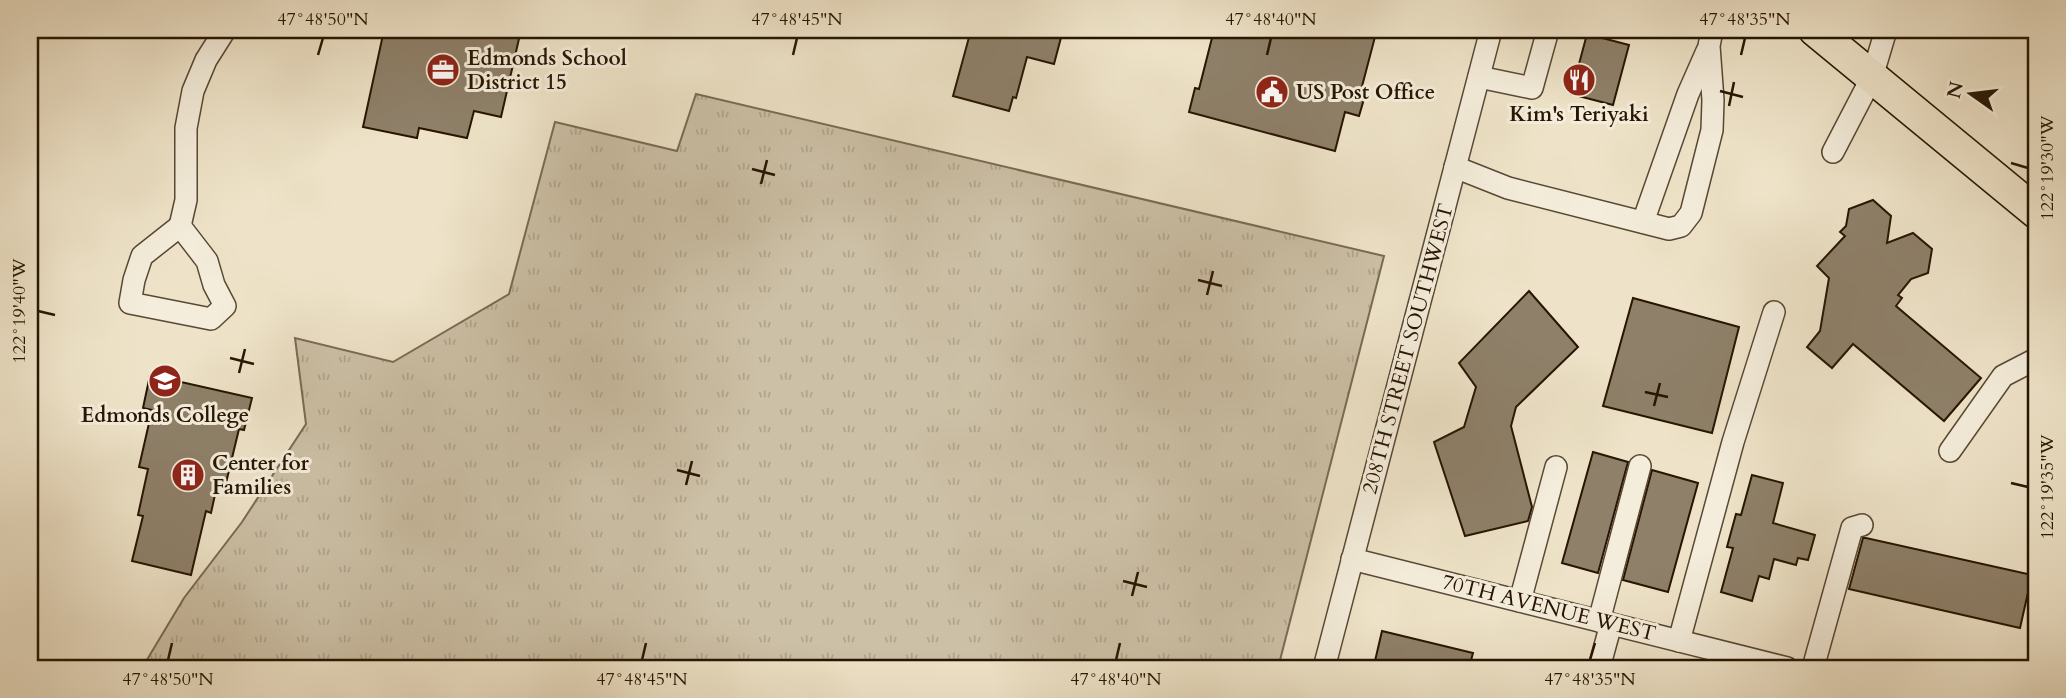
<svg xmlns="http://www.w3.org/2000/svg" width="2066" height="698" font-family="Cardo,serif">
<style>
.grass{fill:url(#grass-tufts);stroke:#7a6a54;stroke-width:2}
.building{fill:#8e8069;stroke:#271502;stroke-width:2}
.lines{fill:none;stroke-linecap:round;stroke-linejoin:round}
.minor-casing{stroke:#594834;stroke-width:24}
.highway-casing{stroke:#271502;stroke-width:35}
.minor{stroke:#f4eddb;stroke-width:21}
.highway{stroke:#eee3c8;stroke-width:32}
.ticks{fill:none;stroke:#271502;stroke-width:2.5}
.labels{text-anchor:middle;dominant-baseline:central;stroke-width:6;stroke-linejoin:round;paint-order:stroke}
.poi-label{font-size:21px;font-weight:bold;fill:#271502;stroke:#f4eddb;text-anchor:start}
.street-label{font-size:21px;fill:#271502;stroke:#f4eddb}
.neatline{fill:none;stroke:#271502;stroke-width:2.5}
.ticks-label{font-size:18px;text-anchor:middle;fill:#271502}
</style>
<defs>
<pattern id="grass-tufts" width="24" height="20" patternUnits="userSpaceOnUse" patternTransform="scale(1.75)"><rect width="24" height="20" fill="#ccc0a6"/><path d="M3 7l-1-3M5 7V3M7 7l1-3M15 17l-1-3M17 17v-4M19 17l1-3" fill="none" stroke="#afa48d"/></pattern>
</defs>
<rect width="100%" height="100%" fill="#eee3c8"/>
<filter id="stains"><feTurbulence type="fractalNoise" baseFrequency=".00286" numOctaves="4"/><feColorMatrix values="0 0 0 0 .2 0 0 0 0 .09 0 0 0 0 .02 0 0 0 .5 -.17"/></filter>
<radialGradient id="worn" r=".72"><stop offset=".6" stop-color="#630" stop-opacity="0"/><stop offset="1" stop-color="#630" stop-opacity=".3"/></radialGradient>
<path class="grass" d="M696 94 1384 256 1278 668H142L184 598 242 522 306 424 295 338 393 362 509 294 555 122 677 151Z"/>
<g class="building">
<path d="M384 30H521L501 117 474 111 467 138 419 128 417 138 363 127Z"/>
<path d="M971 30H1063L1054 64 1027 57 1016 98 1013 97 1009 111 953 96Z"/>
<path d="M1214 30H1367L1376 33 1359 98 1364 99 1359 116 1345 112 1335 151 1189 112 1195 88 1199 89Z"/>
<path d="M1587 34 1629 45 1613 105 1571 94Z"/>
<path d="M1873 200 1891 216 1887 243 1913 233 1932 249 1928 273 1911 279 1898 295 1902 298 1896 306 1981 378 1944 421 1853 344 1832 368 1807 347 1820 331 1829 278 1817 266 1845 236 1840 232 1846 226 1849 209Z"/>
<path d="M1529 291 1578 347 1516 407 1511 426 1532 507 1528 521 1465 536 1434 442 1464 427 1476 387 1459 363Z"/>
<path d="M1633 298 1739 327 1712 433 1603 406Z"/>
<path d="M150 375 252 398 244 430 239 429 226 483 218 481 211 513 206 511 191 575 132 561 143 516 138 515 148 469 139 467 152 410 143 408Z"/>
<path d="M1593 452 1628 462 1598 573 1562 563Z"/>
<path d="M1652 470 1698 483 1668 592 1623 580Z"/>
<path d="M1752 475 1783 483 1773 523 1815 535 1808 560 1798 558 1796 565 1774 559 1769 579 1759 576 1752 601 1721 592 1733 548 1727 547 1736 514 1741 515Z"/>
<path d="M1863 538H1866L2032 575 2020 628 1849 589Z"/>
<path d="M1382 631 1473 653 1469 668H1407L1375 661Z"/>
</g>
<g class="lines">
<defs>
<g id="minor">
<path d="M1479 77 1532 88 1548 30"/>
<path d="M1833 152 1872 77 1886 30"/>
<path d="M1455 167 1508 188 1669 229 1681 226 1691 213 1712 130 1713 100 1709 46 1712 30"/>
<path d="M1643 222 1688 94 1707 51"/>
<path d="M180 226 207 261 214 285 225 306 211 319 130 303 134 280 142 256Z"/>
<path d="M180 226 186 200V128L193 91 206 60 225 30"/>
<path d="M1950 451 2003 376 2036 359"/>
<path d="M1352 559 1787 668"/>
<path d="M1520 601 1556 467"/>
<path d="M1599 621 1640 466"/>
<path d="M1679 641 1733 442 1774 312"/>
<path d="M1324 668 1491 30"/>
<path d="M1599 668 1611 624"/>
<path d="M1813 668 1852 528 1862 525"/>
</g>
<path id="highway" d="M1815 30 2036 212"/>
</defs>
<use href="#minor" class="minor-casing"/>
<use href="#highway" class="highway-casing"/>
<use href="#minor" class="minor"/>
<use href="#highway" class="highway"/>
</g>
<path class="ticks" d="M318 55 323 38M793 55 797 38M1267 55 1271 38M1741 55 1745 38M1720 91 1743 97M1729 106 1734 82M2011 163 2028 168M752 169 775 175M761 184 767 160M1198 280 1222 286M1207 295 1213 271M38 311 55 315M230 358 254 364M239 373 245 349M1645 392 1668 397M1654 406 1660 383M677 470 700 476M2011 483 2028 487M686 485 692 461M1123 581 1147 587M1132 596 1138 572M168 660 172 643M642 660 646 643M1116 660 1120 643M1590 660 1595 643"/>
<defs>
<symbol id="office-disc" viewBox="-11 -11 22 22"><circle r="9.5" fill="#8f2418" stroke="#f4eddb"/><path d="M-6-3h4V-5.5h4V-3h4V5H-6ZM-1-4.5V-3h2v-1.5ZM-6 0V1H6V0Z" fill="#fff"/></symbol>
<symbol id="restaurant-disc" viewBox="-11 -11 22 22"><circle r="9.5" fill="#8f2418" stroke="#f4eddb"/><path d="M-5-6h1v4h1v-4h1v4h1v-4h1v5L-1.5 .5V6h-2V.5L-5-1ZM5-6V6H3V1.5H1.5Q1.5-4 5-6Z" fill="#fff"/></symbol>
<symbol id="civic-disc" viewBox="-11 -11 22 22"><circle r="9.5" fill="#8f2418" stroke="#f4eddb"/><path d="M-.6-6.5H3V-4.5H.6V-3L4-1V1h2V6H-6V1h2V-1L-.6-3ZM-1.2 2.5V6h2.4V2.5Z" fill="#fff"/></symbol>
<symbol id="university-disc" viewBox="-11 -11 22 22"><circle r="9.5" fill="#8f2418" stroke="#f4eddb"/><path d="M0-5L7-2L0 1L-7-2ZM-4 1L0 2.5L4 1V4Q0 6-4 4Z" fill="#fff"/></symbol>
<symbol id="building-disc" viewBox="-11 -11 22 22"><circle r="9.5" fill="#8f2418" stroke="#f4eddb"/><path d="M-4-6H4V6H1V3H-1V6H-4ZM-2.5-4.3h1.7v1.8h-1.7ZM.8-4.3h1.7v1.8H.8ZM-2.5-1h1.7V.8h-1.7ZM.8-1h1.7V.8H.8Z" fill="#fff"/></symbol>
</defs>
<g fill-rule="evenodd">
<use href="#office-disc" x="424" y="51" width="38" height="38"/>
<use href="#restaurant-disc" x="1560" y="61" width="38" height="38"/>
<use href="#civic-disc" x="1253" y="73" width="38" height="38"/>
<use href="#university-disc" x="146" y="362" width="38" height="38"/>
<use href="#building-disc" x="169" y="456" width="38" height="38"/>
</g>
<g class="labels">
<g class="poi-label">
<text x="467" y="58">Edmonds School<tspan x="467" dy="24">District 15</tspan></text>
<text x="1296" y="92">US Post Office</text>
<text x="1579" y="114" text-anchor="middle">Kim's Teriyaki</text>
<text x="165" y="415" text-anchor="middle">Edmonds College</text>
<text x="212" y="463">Center for<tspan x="212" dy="24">Families</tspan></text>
</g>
<g class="street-label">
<text transform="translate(1408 349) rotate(-75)">208TH STREET SOUTHWEST</text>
<text transform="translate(1549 608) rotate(14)">70TH AVENUE WEST</text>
</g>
</g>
<rect width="2066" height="698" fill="none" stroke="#eee3c8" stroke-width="77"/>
<g transform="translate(1971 94) rotate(284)" stroke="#f4eddb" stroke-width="5" paint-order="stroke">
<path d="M0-5L12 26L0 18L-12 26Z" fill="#271502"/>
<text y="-10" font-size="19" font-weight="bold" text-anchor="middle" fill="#271502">N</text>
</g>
<rect x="38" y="38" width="1990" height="622" class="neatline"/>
<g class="ticks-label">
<text x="323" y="25">47°48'50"N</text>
<text x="797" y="25">47°48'45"N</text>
<text x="1271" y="25">47°48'40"N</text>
<text x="1745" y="25">47°48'35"N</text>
<text transform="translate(2047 168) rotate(-90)" y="6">122°19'30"W</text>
<text transform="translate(19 311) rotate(-90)" y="6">122°19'40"W</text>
<text transform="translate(2047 487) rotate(-90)" y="6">122°19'35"W</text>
<text x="168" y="685">47°48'50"N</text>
<text x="642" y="685">47°48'45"N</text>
<text x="1116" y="685">47°48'40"N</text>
<text x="1590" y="685">47°48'35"N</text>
</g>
<rect width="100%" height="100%" filter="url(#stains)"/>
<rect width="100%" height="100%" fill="url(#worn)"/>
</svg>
